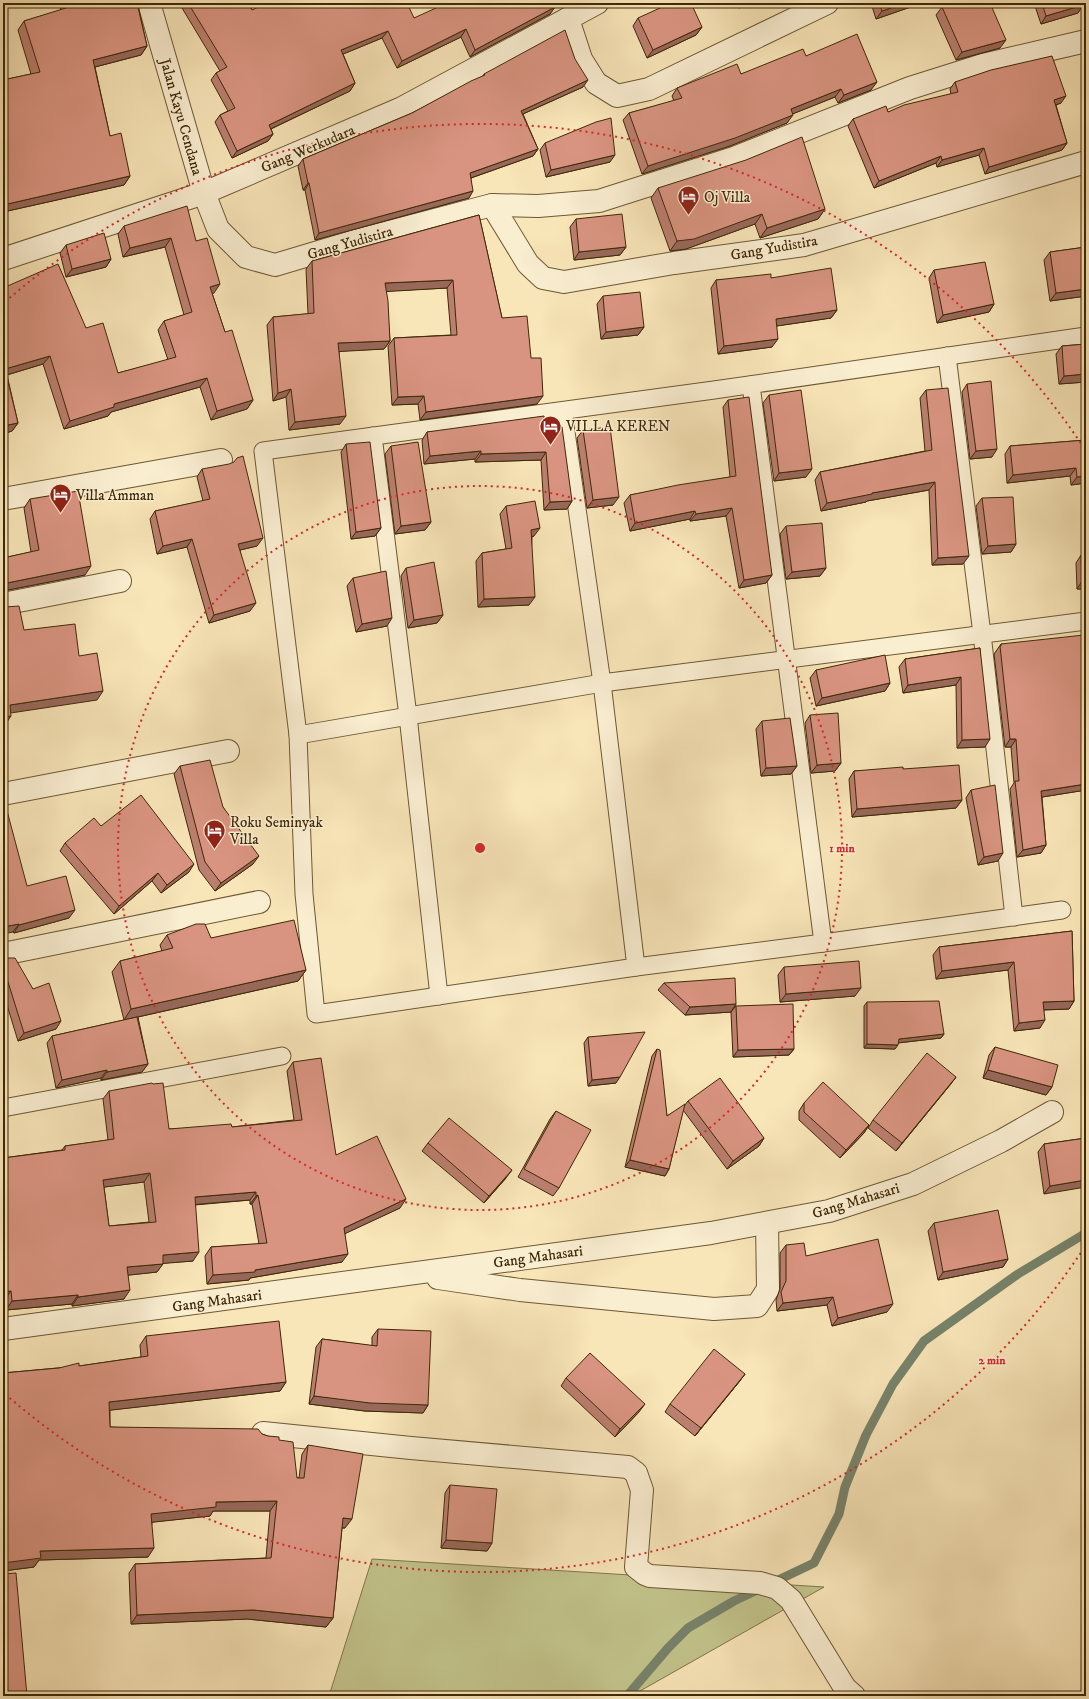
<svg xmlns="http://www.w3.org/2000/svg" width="1089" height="1699" font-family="'IM FELL DW Pica',serif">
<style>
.green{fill:#c2c38b;stroke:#807649}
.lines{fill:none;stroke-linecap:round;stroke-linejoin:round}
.stream{stroke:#77836b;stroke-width:9}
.service-casing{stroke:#6d5833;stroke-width:19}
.minor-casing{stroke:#6d5833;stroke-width:24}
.service{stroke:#faeed1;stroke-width:17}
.minor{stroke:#faeed1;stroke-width:22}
.wall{fill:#bb7f6f;stroke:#3f2907;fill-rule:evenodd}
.shaded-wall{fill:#98685a;stroke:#3f2907}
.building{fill:#d99481;stroke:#3f2907;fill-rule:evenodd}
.ring{fill:none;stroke:#d62828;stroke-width:2;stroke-dasharray:2 4}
.labels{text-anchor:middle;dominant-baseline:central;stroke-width:3;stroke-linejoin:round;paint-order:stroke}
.street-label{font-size:15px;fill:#3f2907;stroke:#faeed1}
.poi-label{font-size:15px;fill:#3f2907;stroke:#faeed1;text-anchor:start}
.centre{fill:#d62828;stroke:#faeed1;stroke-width:2}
.ring-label{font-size:12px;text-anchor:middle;font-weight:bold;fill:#d62828;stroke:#faeed1;stroke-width:3;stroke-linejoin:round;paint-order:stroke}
</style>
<rect width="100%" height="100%" fill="#f8e5b8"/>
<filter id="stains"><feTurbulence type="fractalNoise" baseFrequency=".005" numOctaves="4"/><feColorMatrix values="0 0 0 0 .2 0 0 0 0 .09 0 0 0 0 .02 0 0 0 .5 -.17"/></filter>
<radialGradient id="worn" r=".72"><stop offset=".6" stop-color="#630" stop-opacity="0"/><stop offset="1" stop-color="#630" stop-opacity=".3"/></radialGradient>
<path class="green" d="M372 1559 824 1587 640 1691 450 1696H329Z"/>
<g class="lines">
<path class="stream" d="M627 1696 668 1648 688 1628 734 1601 814 1563 839 1514 845 1487 866 1435 893 1384 924 1341 1018 1274 1086 1233"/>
<defs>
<g id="service">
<path d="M947 356 982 634 1014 917"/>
<path d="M751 385 823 943"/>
<path d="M563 411 602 683 636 967"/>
<path d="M373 436 408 716 439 996"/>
<path d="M298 735 602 683 1086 621"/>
<path d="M1062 910 823 943 636 967 316 1014 304 894 298 735 263 451 714 390 1086 336"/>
<path d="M3 1108 282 1056"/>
</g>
<g id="minor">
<path d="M149 3 204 193 218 229 246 257 275 265 352 242 492 205 538 206 599 201 734 158 910 88 983 65 1086 41"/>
<path d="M568 19 581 59 596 83 617 96 649 89 827 3"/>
<path d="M492 205 528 264 543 278 564 282 674 263 804 245 1086 162"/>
<path d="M3 259 204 193 402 108 597 3"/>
<path d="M3 499 221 460"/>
<path d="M3 604 120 581"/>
<path d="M3 794 228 751"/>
<path d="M3 954 259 902"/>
<path d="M438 1278 520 1290 714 1309 757 1306 768 1289 767 1223"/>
<path d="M3 1329 711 1233 829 1211 913 1184 1001 1141 1052 1112"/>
<path d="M263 1433 411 1448 628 1467 636 1473 642 1490 636 1567 645 1574 650 1576 760 1583 777 1588 791 1600 845 1688 854 1696"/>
</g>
</defs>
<use href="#service" class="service-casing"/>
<use href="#minor" class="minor-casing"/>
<use href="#service" class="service"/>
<use href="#minor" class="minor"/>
</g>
<g class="wall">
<path d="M59 3H139L138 5 147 46 141 55 95 67 110 136 130 176 124 185 3 212V80L31 74 18 30 24 21 61 10Z"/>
<path d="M185 3H248L252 10 414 18 555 7 550 14 470 57 461 37 397 68 382 38 343 54 355 83 350 91 271 129 273 134 268 141 232 158 215 122 220 115 228 111 211 80 216 73 220 71 182 8Z"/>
<path d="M737 3H749L739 8Z"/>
<path d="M871 3H922L876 19Z"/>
<path d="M1034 3H1083L1078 13 1041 24Z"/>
<path d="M942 7 1000 48 956 60 936 15Z"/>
<path d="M638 18 702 27 696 35 647 58 633 26Z"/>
<path d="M806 56 871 90 838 103 835 97 792 114 787 123 730 146 642 174 623 120 629 113 674 101 672 96 677 88 741 74Z"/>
<path d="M484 74 583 87 523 114 538 149 533 156 471 178 469 198 315 240 305 190H303L298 166 303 159 412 113 483 76Z"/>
<path d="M955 82 1061 103 1056 105 1067 143 1062 150 985 174 979 155 937 167 936 163 874 188 848 126 853 119 888 112 951 94 950 89Z"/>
<path d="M545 143 610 162 546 177 540 150Z"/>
<path d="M658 188 825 209 818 219 760 238 755 224 686 249 670 251 651 198Z"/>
<path d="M479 215 502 318 531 358 537 404 420 420 418 404 392 405 388 346 394 338 451 335 447 288 386 291 390 341 384 349 339 351 340 424 289 430 286 397 273 401 267 325 273 317 308 314 306 269 312 261Z"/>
<path d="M576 219 626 247 620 255 574 260 570 227Z"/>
<path d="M124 226 196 241 214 293H212L225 332 253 400 247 409 211 420 200 387 111 412 108 416 64 429 43 364 7 375 18 423 12 431 3 434V288L86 328 118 373 168 360 158 330 164 321 184 315 165 247 123 257 118 234Z"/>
<path d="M66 245 111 259 106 267 66 277 60 253Z"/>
<path d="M1086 247V296L1050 301 1044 260 1050 252Z"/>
<path d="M934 270 994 304 989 312 937 323 929 278Z"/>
<path d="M771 278 837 310 831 318 776 326 772 347 718 354 711 288 716 280Z"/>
<path d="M603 296 644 327 638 335 601 339 597 304Z"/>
<path d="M1086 344V382L1059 384 1056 354 1062 346Z"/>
<path d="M967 384 992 457 970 459 962 392Z"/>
<path d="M926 390 963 564 932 565 929 490 867 501 866 502 821 511 815 480 820 472 925 451 920 398Z"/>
<path d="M769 395 806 477 774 481 763 403Z"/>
<path d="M728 400 772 575 766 583 739 588 726 516 690 521V519L630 531 624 503 630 495 730 477 723 407Z"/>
<path d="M545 429 572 501 567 509 544 510 541 460 475 462V459L424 464 422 440 427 432Z"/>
<path d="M583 430 613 505 587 508 577 438Z"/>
<path d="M1086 440V483L1071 485 1070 476 1007 483 1005 454 1010 446Z"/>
<path d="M346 444 381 528 375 536 351 539 341 452Z"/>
<path d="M391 446 431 522 425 530 395 534 385 454Z"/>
<path d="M202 469 257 546 240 550 250 611 209 623 187 547 157 554 150 519 155 511 203 501 197 477Z"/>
<path d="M982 498 1016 544 1011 552 982 554 976 506Z"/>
<path d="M30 499 85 575 3 591V558L31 552 24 508Z"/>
<path d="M506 506 534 536 532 537 529 605 478 607 476 561 482 553 506 549 500 514Z"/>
<path d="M786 526 826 568 820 576 786 579 780 534Z"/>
<path d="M1081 555 1086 589H1077L1076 563Z"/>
<path d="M406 568 443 615 437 623 408 628 401 576Z"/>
<path d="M353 578 387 626 356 632 347 586Z"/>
<path d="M1001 644 1086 659V664L1085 665 1086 675V790L1042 797 1046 845 1041 853 1017 857 1010 789 1014 783 1011 747H1005L994 654Z"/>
<path d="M980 648 985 747 957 748 956 685 903 693 899 667 905 659Z"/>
<path d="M816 670 890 683 885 691 816 706 810 678Z"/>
<path d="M810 715 841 763 835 771 811 773 805 723Z"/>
<path d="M762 721 797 766 791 774 761 776 756 729Z"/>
<path d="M180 766 223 807 253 864 215 891 199 870 174 774Z"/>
<path d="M903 769 962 800 956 808 852 817 849 779 854 771Z"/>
<path d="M971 790 998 861 978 865 966 798Z"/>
<path d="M101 826 189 872 161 893 152 881 114 914 60 851 65 843Z"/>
<path d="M27 886 69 918 14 933 13 932Z"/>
<path d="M1072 931 1074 1001 1069 1009 1044 1010 1040 1028 1014 1031 1008 970 936 979 933 955 939 947Z"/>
<path d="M167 935 211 938 306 970 298 981 138 1017 148 1064 142 1072 101 1080V1078L56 1088 47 1043 52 1036 124 1020 112 972 120 961 162 951 160 945Z"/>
<path d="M3 957 5 958 33 989 56 1029 18 1041 3 992Z"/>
<path d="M784 967 855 996 780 1002 778 975Z"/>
<path d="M664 983 736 1004 731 1012 685 1015 658 990Z"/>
<path d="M867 1002 944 1034 941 1038 898 1043 895 1049 864 1048V1006Z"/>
<path d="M736 1006 794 1049 789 1055 733 1057 731 1012Z"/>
<path d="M588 1037 616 1083 588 1086 584 1043Z"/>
<path d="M995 1047 1052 1087 1046 1095 983 1078 989 1055Z"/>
<path d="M657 1049 667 1116 684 1106 688 1101 764 1138 759 1146 727 1169 683 1110 669 1169 665 1176 625 1167 652 1056Z"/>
<path d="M293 1062 336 1155 400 1208 345 1233 342 1262 250 1278 249 1280 207 1284 205 1256 211 1247 259 1244 252 1204H250V1200L195 1205 193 1261 163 1263 157 1272 128 1275 124 1299 72 1306V1304L6 1310 5 1299 3 1300V1158L62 1150 65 1146 108 1140 103 1099 109 1091 169 1129 232 1127 294 1120 287 1071ZM144 1182 149 1222 109 1226 104 1187Z"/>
<path d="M956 1077 950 1085 896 1151 868 1128 873 1120Z"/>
<path d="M804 1103 869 1125 864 1133 840 1158 799 1120V1111Z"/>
<path d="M556 1111 559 1188 553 1196 518 1177 550 1119Z"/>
<path d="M1086 1138 1044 1194 1038 1152 1044 1144Z"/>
<path d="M428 1143 506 1178 484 1203 422 1151Z"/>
<path d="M934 1223 1008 1259 1003 1267 938 1280 928 1231Z"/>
<path d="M786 1245 806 1256 887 1312 832 1326 827 1305 777 1311 776 1300 780 1289V1253Z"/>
<path d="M378 1329 428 1405 423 1413 365 1411 309 1404 316 1347 322 1339 372 1346V1337Z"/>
<path d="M146 1336 286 1382 280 1391 110 1410V1427L262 1434 279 1440 297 1478H299L302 1454 308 1445 345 1528H342L333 1618 326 1627 247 1619 131 1624 129 1573 135 1564 266 1558 270 1511H213L210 1516 152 1522 148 1557 39 1560 34 1567 3 1571V1373L79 1366 141 1357 140 1345Z"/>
<path d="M745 1374 739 1382 695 1436 665 1412 670 1404Z"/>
<path d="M566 1378 639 1412 615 1437 561 1386Z"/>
<path d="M450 1485 492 1543 487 1551 441 1548 445 1493Z"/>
</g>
<g class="shaded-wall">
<path d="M742 3H749L739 8Z"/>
<path d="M905 3H922L876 19 882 11Z"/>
<path d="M1083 5 1078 13 1041 24 1046 16Z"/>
<path d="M555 7 550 14 470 57 475 50Z"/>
<path d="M702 27 696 35 647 58 653 50Z"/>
<path d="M466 29 461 37 397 68 402 61Z"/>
<path d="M388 31 382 38 336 57 341 50Z"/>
<path d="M1006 40 1000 48 956 60 962 52Z"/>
<path d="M147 46 141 55 87 69 93 60Z"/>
<path d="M588 80 583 87 516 117 521 111Z"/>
<path d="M877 82 871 90 838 103 844 95Z"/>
<path d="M355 83 350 91 264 132 269 125Z"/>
<path d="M841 89 835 97 785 117 791 109Z"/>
<path d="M1066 96 1061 103 1050 107 1054 100Z"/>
<path d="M793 115 787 123 730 146 642 174 648 166Z"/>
<path d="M273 134 268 141 232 158 237 151Z"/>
<path d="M1067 143 1062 150 985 174 989 167Z"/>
<path d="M984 148 979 155 937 167 942 160Z"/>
<path d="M538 149 533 156 465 180 470 173Z"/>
<path d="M615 155 610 162 546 177 551 170Z"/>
<path d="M941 156 936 163 874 188 879 181Z"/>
<path d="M130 176 124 185 3 212V205Z"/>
<path d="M308 183H309L305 190H303Z"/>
<path d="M473 191 469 198 315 240 319 233Z"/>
<path d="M825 209 818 219 760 238 767 228Z"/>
<path d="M762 214 755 224 686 249 670 251 677 241Z"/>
<path d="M171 238 165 247 123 257 130 248Z"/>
<path d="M626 247 620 255 574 260 579 252Z"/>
<path d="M111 259 106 267 66 277 72 269Z"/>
<path d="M453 280 447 288 379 292 385 283Z"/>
<path d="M220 284 214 293 204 296 210 287Z"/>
<path d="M1086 289V296L1050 301 1056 293Z"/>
<path d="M994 304 989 312 937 323 943 315Z"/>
<path d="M837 310 831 318 770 327 776 319Z"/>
<path d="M644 327 638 335 601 339 606 332Z"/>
<path d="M778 339 772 347 718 354 724 346Z"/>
<path d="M390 341 384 349 332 352 338 343Z"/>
<path d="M50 356 43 364 3 376 5 369Z"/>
<path d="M1086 374V382L1059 384 1064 376Z"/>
<path d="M207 378 200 387 111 412 108 416 64 429 70 421 114 404Z"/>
<path d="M291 389 286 397 273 401 278 393Z"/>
<path d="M424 396 418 404 392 405 398 397Z"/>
<path d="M543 396 537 404 420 420 426 412Z"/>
<path d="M253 400 247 409 211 420 217 411Z"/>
<path d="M346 416 340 424 289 430 295 422Z"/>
<path d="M18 423 12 431 3 434V426Z"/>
<path d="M997 449 992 457 970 459 976 451Z"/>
<path d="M481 451 475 459 424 464 430 456Z"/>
<path d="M546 452 541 460 475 462 481 454Z"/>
<path d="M1076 468 1070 476 1007 483 1013 475Z"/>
<path d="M812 469 806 477 774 481 779 473Z"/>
<path d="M1086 476V483L1071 485 1077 477Z"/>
<path d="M935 482 929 490 867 501 866 502 821 511 827 503 872 493Z"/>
<path d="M619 497 613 505 587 508 593 500Z"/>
<path d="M572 501 567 509 544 510 550 502Z"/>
<path d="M732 508 726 516 690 521 696 514Z"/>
<path d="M695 511 690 519 630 531 635 523Z"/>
<path d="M431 522 425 530 395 534 401 526Z"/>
<path d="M381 528 375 536 351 539 356 532Z"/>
<path d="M540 528 534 536 526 538 531 530Z"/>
<path d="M263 538 257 546 232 552 238 544Z"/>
<path d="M192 539 187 547 157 554 163 546Z"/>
<path d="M1016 544 1011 552 982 554 988 546Z"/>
<path d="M969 556 963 564 932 565 938 558Z"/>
<path d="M91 566 85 575 3 591V585L7 583Z"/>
<path d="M826 568 820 576 786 579 792 572Z"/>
<path d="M772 575 766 583 739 588 744 580Z"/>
<path d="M1082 581H1086V589H1077Z"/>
<path d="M535 597 529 605 478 607 484 599Z"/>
<path d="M256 603 250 611 209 623 214 615Z"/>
<path d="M443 615 437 623 408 628 414 620Z"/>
<path d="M392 618 387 626 356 632 362 624Z"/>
<path d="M961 677 956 685 903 693 908 685Z"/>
<path d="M890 683 885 691 816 706 822 698Z"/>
<path d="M103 691 97 700 4 714 10 705Z"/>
<path d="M11 716 5 725H3V717Z"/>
<path d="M990 739 985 747 957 748 962 740Z"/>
<path d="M1010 739H1016L1011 747H1005Z"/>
<path d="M841 763 835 771 811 773 817 765Z"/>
<path d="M797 766 791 774 761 776 766 768Z"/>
<path d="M1086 784V790L1036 798 1041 791Z"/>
<path d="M962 800 956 808 852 817 857 809Z"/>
<path d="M1046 845 1041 853 1017 857 1023 850Z"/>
<path d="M1003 853 998 861 978 865 984 857Z"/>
<path d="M259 856 253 864 215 891 221 883Z"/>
<path d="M194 864 189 872 161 893 167 885Z"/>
<path d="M158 873 152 881 114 914 119 906Z"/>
<path d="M75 910 69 918 14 933 19 925Z"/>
<path d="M19 924 13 932 3 934V927Z"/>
<path d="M1014 962 1008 970 936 979 942 971Z"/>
<path d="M306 970 298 981 124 1020 131 1009Z"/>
<path d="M861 988 855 996 780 1002 786 994Z"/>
<path d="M1074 1001 1069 1009 1038 1010 1043 1002Z"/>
<path d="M736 1004 731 1012 685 1015 690 1007Z"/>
<path d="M1045 1020 1040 1028 1014 1031 1019 1023Z"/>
<path d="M61 1021 56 1029 18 1041 24 1033Z"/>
<path d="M944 1034 941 1038 896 1043 899 1039Z"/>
<path d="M867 1044 898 1045 895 1049 864 1048Z"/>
<path d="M794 1049 789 1055 733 1057 738 1050Z"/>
<path d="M148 1064 142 1072 101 1080 107 1072Z"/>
<path d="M107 1070 101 1078 56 1088 62 1080Z"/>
<path d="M988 1070 1052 1087 1046 1095 983 1078Z"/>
<path d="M620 1077 616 1083 588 1086 592 1080Z"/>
<path d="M956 1077 950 1085 896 1151 902 1143Z"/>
<path d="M869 1125 864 1133 840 1158 846 1150Z"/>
<path d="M764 1138 759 1146 727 1169 733 1161Z"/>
<path d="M630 1160 669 1169 665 1176 625 1167Z"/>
<path d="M512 1170 506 1178 484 1203 489 1196Z"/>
<path d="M150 1173 144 1182 97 1188 103 1180Z"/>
<path d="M1086 1180V1187L1044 1194 1050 1186Z"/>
<path d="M256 1192 250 1200 188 1205 195 1197Z"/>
<path d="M258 1195 252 1204H250L256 1196Z"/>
<path d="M406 1199 400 1208 338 1237 344 1228Z"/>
<path d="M199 1252 193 1261 157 1264 163 1255Z"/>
<path d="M348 1254 342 1262 250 1278 249 1280 207 1284 213 1275 255 1270Z"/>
<path d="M1008 1259 1003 1267 938 1280 943 1272Z"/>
<path d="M163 1264 157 1272 121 1276 127 1267Z"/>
<path d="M130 1290 124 1299 72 1306 78 1297Z"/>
<path d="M11 1291 5 1299 3 1300V1292Z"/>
<path d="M78 1295 72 1304 6 1310 12 1301Z"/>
<path d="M833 1297 827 1305 777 1311 783 1303Z"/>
<path d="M893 1304 887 1312 832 1326 838 1318Z"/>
<path d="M745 1374 739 1382 695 1436 701 1428Z"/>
<path d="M286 1382 280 1391 103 1411 109 1402Z"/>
<path d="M314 1396 428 1405 423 1413 365 1411 309 1404Z"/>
<path d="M645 1404 639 1412 615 1437 620 1429Z"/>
<path d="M277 1501 270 1511H213L210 1516 145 1523 151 1514 216 1502Z"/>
<path d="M343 1518 352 1519 345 1528 336 1527Z"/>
<path d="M446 1540 492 1543 487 1551 441 1548Z"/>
<path d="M154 1548 148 1557 39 1560 34 1567 3 1571V1563L40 1551Z"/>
<path d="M253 1610 333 1618 326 1627 247 1619 131 1624 137 1615Z"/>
</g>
<g class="building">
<path d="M68 3H137L147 46 93 60 110 136 121 133 130 176 3 205V80L40 72 24 21 69 7Z"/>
<path d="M188 3H248L252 10 266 3H407L414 18 447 3H553L555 7 475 50 466 29 402 61 388 31 341 50 355 83 269 125 273 134 237 151 220 115 235 108 216 73 227 67Z"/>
<path d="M671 3H691L702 27 653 50 638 18Z"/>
<path d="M879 3H905L882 11Z"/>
<path d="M950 3H990L1006 40 962 52 942 7Z"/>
<path d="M1042 3H1083V5L1046 16Z"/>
<path d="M565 30 575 59 588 80 521 111 538 149 470 173 473 191 319 233 309 183H308L303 159 412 113 471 81 485 75 484 74Z"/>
<path d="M857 34 877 82 844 95 841 89 791 109 793 115 735 138 648 166 629 113 682 98 677 88 737 64 741 74 803 49 806 56Z"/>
<path d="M1052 56 1066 96 1054 100 1067 143 989 167 984 148 942 160 941 156 879 181 853 119 886 106 888 112 904 105 958 92 955 82 991 70Z"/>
<path d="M611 118 615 155 551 170 545 143 596 122Z"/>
<path d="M802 137 825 209 767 228 762 214 694 239 677 241 658 188 746 160Z"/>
<path d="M187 206 196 241 207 238 220 284 210 287 225 332 232 330 253 400 217 411 207 378 114 404V407L70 421 50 356 5 369 18 423 3 426V288L58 264 86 328 103 323 118 373 176 357 164 321 192 312 171 238 130 248 124 226Z"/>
<path d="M622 214 626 247 579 252 576 219Z"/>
<path d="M479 215 502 318 527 316 531 358H541L543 396 426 412 424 396 398 397 394 338 457 335 453 280 385 283 388 301 390 341 338 343 346 416 295 422 291 389 278 393 273 317 314 313 312 261Z"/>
<path d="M104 233 111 259 72 269 66 245Z"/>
<path d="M1086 247V289L1056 293 1050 252Z"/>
<path d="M985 262 994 304 943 315 934 270Z"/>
<path d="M831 268 837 310 776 319 778 339 724 346 716 280 771 274V278Z"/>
<path d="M640 292 644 327 606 332 603 296Z"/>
<path d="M1086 344V374L1064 376 1062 346Z"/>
<path d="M991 381 997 449 976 451 967 384Z"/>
<path d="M948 388 969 556 938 558 935 482 872 493V494L827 503 820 472 932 450 926 390Z"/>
<path d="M801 390 812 469 779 473 769 395Z"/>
<path d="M749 397 772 575 744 580 732 508 696 514 695 511 635 523 630 495 678 485 736 476 728 400Z"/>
<path d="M544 416 545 429 562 427 572 501 550 502 546 452 481 454V451L430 456 427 432Z"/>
<path d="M610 427 619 497 593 500 583 430Z"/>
<path d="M1086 440V476L1077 477 1076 468 1013 475 1010 446Z"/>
<path d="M370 442 381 528 356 532 346 444Z"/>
<path d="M418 442 431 522 401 526 391 446Z"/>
<path d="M243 456 263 538 238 544 256 603 214 615 192 539 163 546 155 511 210 499 202 469 229 464 234 462 237 458Z"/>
<path d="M78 491 91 566 7 583 3 585V558L39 550 30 499Z"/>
<path d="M1013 497 1016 544 988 546 982 498Z"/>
<path d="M535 501 540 528 531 530 535 597 484 599 482 553 512 548 506 506Z"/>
<path d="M822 523 826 568 792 572 786 526Z"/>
<path d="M1086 554V581H1082L1081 555Z"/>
<path d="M434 562 443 615 414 620 406 568Z"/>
<path d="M386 571 392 618 362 624 353 578Z"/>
<path d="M3 606 5 607 19 606 24 630 75 624 79 656 97 653 103 691 10 705 11 716 3 717Z"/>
<path d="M1084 635 1086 659V664H1085L1086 675V784L1041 791 1046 845 1023 850 1015 781H1019L1016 739H1010L1000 646H1001V644Z"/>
<path d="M980 648 990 739 962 740 961 677 908 685 905 659Z"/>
<path d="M885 655 890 683 822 698 816 670Z"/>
<path d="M838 713 841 763 817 765 810 715Z"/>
<path d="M790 718 797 766 766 768 762 721Z"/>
<path d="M210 760 223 807 259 856 221 883 205 862 180 766Z"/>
<path d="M959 765 962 800 857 809 854 771 903 767V769Z"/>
<path d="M995 785 1003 853 984 857 971 790Z"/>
<path d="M141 795 194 864 167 885 158 873 119 906 65 843 94 818 101 826Z"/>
<path d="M6 807 27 886 66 876 75 910 19 925V924L3 927V808Z"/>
<path d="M294 920 306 970 131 1009 120 961 173 948 167 935 196 924H205L211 938Z"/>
<path d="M1072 931 1074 1001 1043 1002 1045 1020 1019 1023 1014 962 942 971 939 947Z"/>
<path d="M3 957 5 958H15L33 989 49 983 61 1021 24 1033 3 966Z"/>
<path d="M859 961 861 988 786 994 784 967Z"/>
<path d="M735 978 736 1004 690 1007 664 983Z"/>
<path d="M939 1001 944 1034 899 1039 898 1045 867 1044V1002Z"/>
<path d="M793 1004 794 1049 738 1050 736 1006Z"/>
<path d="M137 1017 148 1064 107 1072V1070L62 1080 52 1036Z"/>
<path d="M645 1032 620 1077 592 1080 588 1037Z"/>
<path d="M995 1047 1058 1065 1052 1087 988 1070Z"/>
<path d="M657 1049 660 1050 667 1116 685 1104 669 1169 630 1160Z"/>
<path d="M927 1053 956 1077 902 1143 873 1120Z"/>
<path d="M321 1058 336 1155 377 1136 406 1199 344 1228 348 1254 255 1270V1272L213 1275 211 1247 267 1243 258 1195 256 1196V1192L195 1197 199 1252 163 1255V1264L127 1267 130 1290 78 1297V1295L12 1301 11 1291 3 1292V1158L65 1150V1146L114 1139 109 1091 152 1083 153 1084 163 1083 169 1129 231 1124 232 1127 302 1120 293 1062ZM150 1173 156 1222 109 1226 103 1180Z"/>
<path d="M720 1078 764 1138 733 1161 688 1101Z"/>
<path d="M823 1082 869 1125 846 1150 804 1112V1103Z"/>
<path d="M556 1111 591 1130 559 1188 524 1169Z"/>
<path d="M449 1118 512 1170 489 1196 428 1143Z"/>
<path d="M1086 1138V1180L1050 1186 1044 1144Z"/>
<path d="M998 1210 1008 1259 943 1272 934 1223Z"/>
<path d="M878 1239 893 1304 838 1318 833 1297 783 1303 781 1292 786 1281V1245L804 1243 806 1256Z"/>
<path d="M279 1321 286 1382 109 1402 110 1427 258 1429 262 1434 268 1436 279 1437V1440L293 1442 297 1478H304L308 1445 363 1454 352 1519 343 1518 333 1618 253 1610 137 1615 135 1564 271 1558 277 1501 216 1502V1507L151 1514 154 1548 40 1551 41 1558 3 1563V1373L59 1368 79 1363V1366L148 1356 146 1336Z"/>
<path d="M378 1329 431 1331 428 1405 370 1403 314 1396 322 1339 377 1346Z"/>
<path d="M714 1349 745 1374 701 1428 670 1404Z"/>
<path d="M590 1353 645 1404 620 1429 566 1378Z"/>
<path d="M450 1485 497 1489 492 1543 446 1540Z"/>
<path d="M16 1573 27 1696H3V1574Z"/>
</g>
<g class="ring">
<circle cx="480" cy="848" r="362"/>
<path d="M1084 1248A724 724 0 0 1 5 1394M5 302A724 724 0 0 1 1084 448"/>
</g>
<defs>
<symbol id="hotel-pin" viewBox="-11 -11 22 30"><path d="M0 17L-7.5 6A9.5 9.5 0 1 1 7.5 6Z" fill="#8f2418" stroke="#faeed1"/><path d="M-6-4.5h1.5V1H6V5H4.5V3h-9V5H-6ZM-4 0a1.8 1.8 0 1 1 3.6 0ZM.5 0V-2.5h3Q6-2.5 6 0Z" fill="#fff"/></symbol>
</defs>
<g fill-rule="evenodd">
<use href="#hotel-pin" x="676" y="184" width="25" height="34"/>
<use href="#hotel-pin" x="538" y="414" width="25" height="34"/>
<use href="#hotel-pin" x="48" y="482" width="25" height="34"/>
<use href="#hotel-pin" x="202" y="818" width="25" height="34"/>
</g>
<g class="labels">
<g class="street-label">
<text transform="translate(181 117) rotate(74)">Jalan Kayu Cendana</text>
<text transform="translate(308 149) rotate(-23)">Gang Werkudara</text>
<text transform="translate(350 243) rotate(-16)">Gang Yudistira</text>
<text transform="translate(774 248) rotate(-10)">Gang Yudistira</text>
<text transform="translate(856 1201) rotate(-17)">Gang Mahasari</text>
<text transform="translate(538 1257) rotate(-8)">Gang Mahasari</text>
<text transform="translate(217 1301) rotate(-8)">Gang Mahasari</text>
</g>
<g class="poi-label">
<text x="704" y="197">Oj Villa</text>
<text x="566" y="426">VILLA KEREN</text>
<text x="76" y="495">Villa Amman</text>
<text x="230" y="822">Roku Seminyak<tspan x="230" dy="17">Villa</tspan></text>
</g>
</g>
<circle cx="480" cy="848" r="6" class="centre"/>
<g class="ring-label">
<text x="842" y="852">1 min</text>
<text x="992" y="1364">2 min</text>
</g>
<rect width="1089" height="1699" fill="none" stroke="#f8e5b8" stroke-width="16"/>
<rect x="4" y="4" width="1081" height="1691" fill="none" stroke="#3f2907" stroke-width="2"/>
<rect x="8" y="8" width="1073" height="1683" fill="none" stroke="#3f2907"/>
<rect width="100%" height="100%" filter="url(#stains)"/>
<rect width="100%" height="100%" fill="url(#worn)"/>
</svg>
